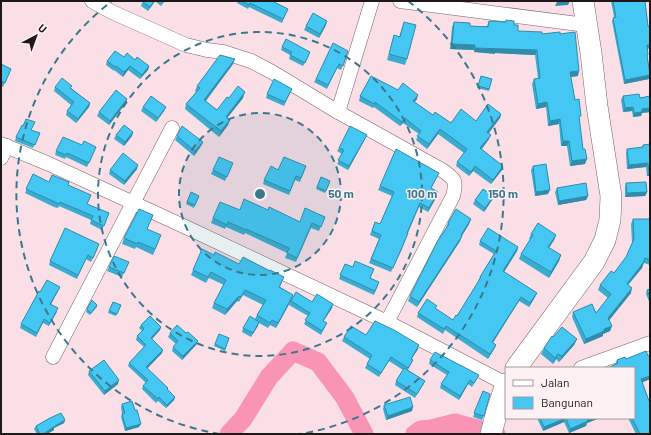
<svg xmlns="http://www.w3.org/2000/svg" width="651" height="435" font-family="Barlow,sans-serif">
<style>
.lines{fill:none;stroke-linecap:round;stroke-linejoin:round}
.river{stroke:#fa94b4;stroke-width:19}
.minor-casing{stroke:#7b6369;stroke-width:15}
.highway-casing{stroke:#7b6369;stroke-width:22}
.minor{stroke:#fff;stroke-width:14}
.highway{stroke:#fff;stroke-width:21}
.wall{fill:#3aacd1}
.shaded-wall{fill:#308caa}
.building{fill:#44c8f3;stroke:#308caa}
.ring{fill:none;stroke:#3a788e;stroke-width:2;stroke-dasharray:7 5}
.centre{fill:#3a788e;stroke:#fdf1f4;stroke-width:2}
.ring-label{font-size:12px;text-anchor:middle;font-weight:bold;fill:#3a788e;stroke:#fdf1f4;stroke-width:3;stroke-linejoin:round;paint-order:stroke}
</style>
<rect width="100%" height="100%" fill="#fbdfe6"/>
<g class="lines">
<g class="river">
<path d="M229 434 243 419 269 377 293 351 318 362 345 398 364 434"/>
<path d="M415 434 421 430 431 429 455 423 496 434"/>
</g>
<defs>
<g id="minor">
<path d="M92 1 112 12 186 45 207 50 223 52 251 61 272 72 338 112 442 170C455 179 457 181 453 196L387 322"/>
<path d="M400 1 586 25"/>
<path d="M338 112 372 1"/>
<path d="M1 144 49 164 192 230 387 322 506 384"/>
<path d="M1 158 7 146"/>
<path d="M53 357 172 128"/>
<path d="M581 368 650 343"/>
</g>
<g id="highway">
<path d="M516 368 594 262 605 240 610 220 611 196 597 106 591 53 583 1"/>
<path d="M491 434 497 411 506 384"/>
</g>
</defs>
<use href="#minor" class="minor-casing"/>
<use href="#highway" class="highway-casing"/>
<use href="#minor" class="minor"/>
<use href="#highway" class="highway"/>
</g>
<g class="wall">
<path d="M143 1H165L161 6 155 1 148 11 141 6Z"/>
<path d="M238 1H272L288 9 282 23 249 7 248 9 237 3Z"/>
<path d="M611 1H648L645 2 648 26H650V48L647 49V58L650 73V76L649 79 624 84 612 21 614 17Z"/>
<path d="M506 20 514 25 518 31 542 34H560L578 76 571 77 575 100 579 121 585 164 570 166 567 146H561L559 124 548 126 546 107 536 109 532 84 534 79 538 78 535 55 474 52V50L450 49 452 27 454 22 470 26H487L489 21 506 22Z"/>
<path d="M404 22 407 59 405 65 387 60 394 35 399 37Z"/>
<path d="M326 25 319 38 304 30 306 26Z"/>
<path d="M282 47 309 55 303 66 289 59 290 55 281 50Z"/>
<path d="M348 51 341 70 337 68 327 89 314 82 316 79Z"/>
<path d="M124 57 135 60 149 66 148 70 140 79 128 70 123 77 114 70V71L106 65 107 61Z"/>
<path d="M1 64 11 69 3 87 1 86Z"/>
<path d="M233 64 206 101 217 110 229 98H243L227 118 230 120 228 125 219 137 185 109 186 104 196 92 195 91 197 86Z"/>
<path d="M481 76 492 79 489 91 477 88Z"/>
<path d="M55 87 71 88 90 103 89 107 76 123 66 115 67 111 71 105 54 91Z"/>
<path d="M398 90 417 99 414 102 433 115 451 123 476 121 501 114 500 118 488 133 489 139 481 149 503 166 502 170 491 184 473 171 469 176 456 166 457 162 464 153 438 134 427 149 416 140 419 134 403 123 400 126 374 107 373 108 359 101 360 96Z"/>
<path d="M290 93 284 106 266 98 267 94Z"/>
<path d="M623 96 640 98 650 96V112L642 113 641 116 633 117 632 111 623 112 621 100Z"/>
<path d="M126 103 109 125 97 116 99 112Z"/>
<path d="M143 107H166L164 111 156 122 141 111Z"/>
<path d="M32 130 38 137 33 148 15 141 16 137Z"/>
<path d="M133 132 132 136 124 146 114 139 116 135Z"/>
<path d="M177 136 203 142 201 146 194 156 175 140Z"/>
<path d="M365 139 348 170 337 164 342 154 337 151 339 148Z"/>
<path d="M650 144V176H647L646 167 627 169 626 153 627 149 642 148 643 145Z"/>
<path d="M82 145 96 147 87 167 66 157 65 159 55 155 56 151Z"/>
<path d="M306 166 300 182 295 180 289 195 263 184 264 180 278 170Z"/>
<path d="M533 166 548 194 535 196 531 170Z"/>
<path d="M231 167 225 181 211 174 213 170Z"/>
<path d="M137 169 124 185 109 174 110 170Z"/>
<path d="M33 174 49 182 68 185 87 204 109 213 102 230 90 224 91 220 59 206 58 208 54 207 25 193Z"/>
<path d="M321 177 330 181 325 193 316 189Z"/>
<path d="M437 177 431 188 438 192 437 196 428 212 419 207 408 233 402 249 391 272 369 263 379 239 370 235 375 222 380 224 392 196 378 190 380 186Z"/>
<path d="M626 183 647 192 645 196 625 197V187Z"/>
<path d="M557 188 588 196 586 200 558 205 555 192Z"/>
<path d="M191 192 199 196 194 208 186 204Z"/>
<path d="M494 196 492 200 484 212 473 204 475 200Z"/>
<path d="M240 210H268L300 222 325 217 319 231 311 228 296 262 285 258 287 253 245 233 244 235 226 227 225 229 211 223 213 218Z"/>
<path d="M650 218V265L644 263 642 268 628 285 631 293 609 320 612 326 610 331 603 334V336L584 344 572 317 573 312 596 313 608 298 598 290 600 285 614 273 626 257 632 243 631 224 633 219H649Z"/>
<path d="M471 219 469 224 462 236 460 241 417 307 408 301 410 296 446 228 448 223Z"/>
<path d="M147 229 159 241 153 255 136 247 135 249 122 244 124 238Z"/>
<path d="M531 234 556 235 554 240 549 248 561 255 559 261 549 278 519 259 521 254 530 240 529 239Z"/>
<path d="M480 241 518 247 517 251 504 272 537 293 535 297 529 307 519 301 493 343 496 345 494 349 488 359 445 330 443 334 417 317 418 313 436 309 453 320 457 316 479 281H478L480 277 494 254 479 245Z"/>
<path d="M98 248 91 262 86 259 77 279 49 265 50 261Z"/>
<path d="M214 255 239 264 270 271 284 277 280 287 293 295 291 300 312 302 332 308 323 321 325 327 321 335 304 324 308 316 289 305 291 301 276 328 270 325 268 328 259 323 251 337 242 332 243 328 255 319 257 315 263 305 243 295 239 302 237 301 225 315 212 308 214 303 224 285 209 278 206 283 191 275 193 270Z"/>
<path d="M129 262 122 277 107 271 109 267Z"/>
<path d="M345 264 370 278 378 285 374 295 339 279Z"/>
<path d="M60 287 58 291 51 304 57 312 49 326 43 323 36 337 20 328 21 324 40 292Z"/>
<path d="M650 289V304L646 294 647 290Z"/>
<path d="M113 302 121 305 116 316 108 313Z"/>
<path d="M97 305V307L90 315 86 312 87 309Z"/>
<path d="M141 325 161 327 160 330 152 339 162 353 147 368 175 397 174 400 166 408 158 401 156 403 142 389 143 386 146 383 128 366 129 363 144 347 136 340 137 336 142 331 139 328Z"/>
<path d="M170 333H186L198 341 196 345 182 360 172 351 173 347 176 344 168 337Z"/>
<path d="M219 334 229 338 225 351 214 346Z"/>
<path d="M366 335 418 349 411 359 413 360 408 370 425 381 423 385 415 398 395 385 396 381 403 370 389 361 379 377 365 368 367 364 370 359 342 341 344 337Z"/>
<path d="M553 337 577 339 574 345 559 362 556 359 553 364 541 354 544 348Z"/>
<path d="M646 351 648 356 650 355V379L642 382 649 401H650V434H636L628 418H634V368H608L615 365 617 360 625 357 626 359Z"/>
<path d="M430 360 477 379 472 387 468 384 459 400 440 388 441 384 447 375 429 364Z"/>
<path d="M89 371 118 384 104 395 88 375Z"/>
<path d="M483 391 484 416 482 420 473 417Z"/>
<path d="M122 404 139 427 125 431 121 417 122 414 121 407Z"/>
<path d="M384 405 412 411 386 420 383 409Z"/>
<path d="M50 418 65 420 64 423 54 428V430L47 434H37L34 429 36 426Z"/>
<path d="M537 418H600L587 423 586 426 569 433 564 422 543 431Z"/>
</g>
<g class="shaded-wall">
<path d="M154 1H155L148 11 150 7Z"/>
<path d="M570 1 568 5 555 6 557 2Z"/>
<path d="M327 21 326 25 319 38 320 34Z"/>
<path d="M452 44 475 45 474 50 450 49Z"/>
<path d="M647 45H650V48L645 49Z"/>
<path d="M475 48H497L537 50 535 55 495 53V54L474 52Z"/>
<path d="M235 59 233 64 202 105 204 100Z"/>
<path d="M130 66 128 70 123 77 124 72Z"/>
<path d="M149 66 148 70 140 79 142 75Z"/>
<path d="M579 71 578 76 569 77 570 72Z"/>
<path d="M650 75 649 79 624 84 625 80Z"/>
<path d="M245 92 243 98 224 122 226 117Z"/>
<path d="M418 95 417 99 412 106 413 101Z"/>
<path d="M127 99 126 103 109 125 110 121Z"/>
<path d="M547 102 546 107 536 109 538 104Z"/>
<path d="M90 103 89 107 76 123 78 119Z"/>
<path d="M166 107 164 111 156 122 158 118Z"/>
<path d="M633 107 632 111 623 112 625 108Z"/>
<path d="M650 108V112L642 113 641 116 633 117 634 113 642 109Z"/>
<path d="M501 114 500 118 486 137 487 132Z"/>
<path d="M405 118 403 123 400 126 402 122Z"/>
<path d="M560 119 559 124 548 126 550 121Z"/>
<path d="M230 120 228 125 219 137 221 131Z"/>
<path d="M440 129 438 134 427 149 429 144Z"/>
<path d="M133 132 132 136 124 146 125 142Z"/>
<path d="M367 135 365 139 348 170 349 166Z"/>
<path d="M491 135 489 139 479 153 480 148Z"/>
<path d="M563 141H569L567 146H561Z"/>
<path d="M203 142 201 146 194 156 195 151Z"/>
<path d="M587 159 585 164 570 166 572 161Z"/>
<path d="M648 163 646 167 627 169 629 165Z"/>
<path d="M138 165 137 169 124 185 125 181Z"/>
<path d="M475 166 473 171 469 176 471 172Z"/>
<path d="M503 166 502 170 491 184 493 180Z"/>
<path d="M649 172H650V176H647Z"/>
<path d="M550 190 548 194 535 196 536 192Z"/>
<path d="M438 192 437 196 428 212 429 208Z"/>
<path d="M647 192 645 196 625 197 627 193Z"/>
<path d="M494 196 492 200 484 212 485 208Z"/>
<path d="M588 196 586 200 558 205 559 201Z"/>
<path d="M471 219 469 224 459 240 461 235Z"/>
<path d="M556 235 554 240 546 252 548 247Z"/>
<path d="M462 236 460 241 417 307 419 302Z"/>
<path d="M518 247 517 251 502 275 503 271Z"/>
<path d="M561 255 559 261 549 278 551 272Z"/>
<path d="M645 258 642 268 625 288 627 284Z"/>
<path d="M60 287 58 291 49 308 50 304Z"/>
<path d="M632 288 631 293 607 323 608 318Z"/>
<path d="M537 293 535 297 529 307 530 303Z"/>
<path d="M293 295 291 300 276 328 278 323Z"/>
<path d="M239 296 237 301 225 315 227 309Z"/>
<path d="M521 297 519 301 490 346 492 342Z"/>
<path d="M333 304 332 308 321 325 323 321Z"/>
<path d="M259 322 258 326 251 337 253 333Z"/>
<path d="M612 326 610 331 603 334V336L584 344 586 339 604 329Z"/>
<path d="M161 327 160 330 150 341 151 338Z"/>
<path d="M577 339 574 345 559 362 562 356Z"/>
<path d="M198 341 196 345 182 360 183 356Z"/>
<path d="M419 345 418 349 409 363 411 359Z"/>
<path d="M496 345 494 349 488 359 490 354Z"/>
<path d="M163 350 162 353 145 371 146 367Z"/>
<path d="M558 354 556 359 553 364 555 358Z"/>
<path d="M650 376V379L639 384 641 379Z"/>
<path d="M119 380 118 384 104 395 105 391Z"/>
<path d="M470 380 468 384 459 400 460 396Z"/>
<path d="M175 397 174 400 166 408 167 405Z"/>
<path d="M413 407 412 411 386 420 388 416Z"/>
<path d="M566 418 564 422 543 431 544 427Z"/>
<path d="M591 418H600L587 423 586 426 569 433 570 429Z"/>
<path d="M65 420 64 423 54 428V430L47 434H43L55 426Z"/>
<path d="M141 424 139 427 125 431 126 428Z"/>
</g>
<g class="building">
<path d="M143 1H154L150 7 143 2Z"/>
<path d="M242 1H272L288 9 283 19 250 3 249 5Z"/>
<path d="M613 1H645L648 26H650V45H647L648 55H647L650 75 625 80 613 18 616 17Z"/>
<path d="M313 13 327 21 320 34 306 26Z"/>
<path d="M506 20 514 21V25H518V31L542 32V34L560 32V34L575 32 579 71 570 72 575 100 579 99 581 116H579L583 149H585L587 159 572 161 569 141H563L560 119 550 121 547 102 538 104 534 79 540 78 537 50 475 48V45L452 44 454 22 470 23V26L488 27 489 21 506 22Z"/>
<path d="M404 22 416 25 407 59 389 54 394 35 400 37Z"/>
<path d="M286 39 310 52 305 63 290 55 292 52 282 47Z"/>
<path d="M333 43 348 51 343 66 339 64 328 85 316 79Z"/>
<path d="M115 51 124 57 127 53 135 60 137 57 149 66 142 75 130 66 124 72 116 66 115 67 107 61Z"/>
<path d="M220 55 235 59 204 100 217 110 227 97 229 98 238 86 245 92 226 117 230 120 221 131 186 104 200 88 197 86Z"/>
<path d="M1 64 11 69 5 83 1 81Z"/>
<path d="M371 76 398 90 403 83 418 95 413 101 433 115 435 112 451 123 461 109 476 121 488 104 501 114 487 132 491 135 480 148 503 166 493 180 475 166 471 172 457 162 467 149 440 129 429 144 417 136 421 131 405 118 402 122 375 102 374 104 360 96Z"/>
<path d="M481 76 492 79 489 89 478 86Z"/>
<path d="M62 78 72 86 70 88 90 103 78 119 67 111 74 102 55 87Z"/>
<path d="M274 79 292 89 285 102 267 94Z"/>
<path d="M116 90 127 99 110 121 99 112Z"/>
<path d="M639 94 640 98 650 96V108L642 109V112L634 113 633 107 625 108 623 96Z"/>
<path d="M151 96 166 107 158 118 143 107Z"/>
<path d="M26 119 35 122 31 130 40 133 35 145 16 137 22 125 23 126Z"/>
<path d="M124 125 133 132 125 142 116 135Z"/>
<path d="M182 126 203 142 195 151 177 136Z"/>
<path d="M350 126 367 135 349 166 338 160 344 150 339 148Z"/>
<path d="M63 137 82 145 84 141 96 147 89 163 67 153 66 155 56 151Z"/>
<path d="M650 144V172H649L648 163 629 165 627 149 643 147V145Z"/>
<path d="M396 149 439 173 431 188 438 192 429 208 420 203 407 233H408L403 245 393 268 371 259 381 235 372 231 375 222 380 224 394 192 380 186Z"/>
<path d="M123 153 138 165 125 181 110 170Z"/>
<path d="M219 157 233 163 227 177 213 170Z"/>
<path d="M284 157 306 166 301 178 296 176 290 191 264 180 271 166 278 170Z"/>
<path d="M546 164 550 190 536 192 533 166Z"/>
<path d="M33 174 49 182 52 175 69 182 68 185 91 195 87 204 109 213 104 226 91 220 93 216 60 202 59 204 55 202 26 189Z"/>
<path d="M321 177 330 181 326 191 317 187Z"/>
<path d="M646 182 647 192 627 193 626 183Z"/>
<path d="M586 183 588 196 559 201 557 188Z"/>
<path d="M483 189 494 196 485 208 475 200Z"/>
<path d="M191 192 199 196 195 205 187 202Z"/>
<path d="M244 199 268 210 269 207 300 222 305 208 325 217 321 227 312 223 297 258 287 253 289 248 246 229V230L228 222 227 225 213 218 220 202 240 210Z"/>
<path d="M139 209 153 215 147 229 161 235 155 249 138 242 137 244 124 238Z"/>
<path d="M456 209 471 219 461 235 462 236 419 302 410 296 437 242 449 224 448 223Z"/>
<path d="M650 218V260L645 258 643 263 627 284 632 288 608 318 612 326 604 329V331L586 339 573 312 592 304 596 313 611 294 600 285 611 271 614 273 626 257 634 239 633 219H650Z"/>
<path d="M538 223 556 235 548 247 561 255 551 272 521 254 533 235 531 234Z"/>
<path d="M65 228 99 244 93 258 88 255 78 275 50 261Z"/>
<path d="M488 228 518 247 503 271 537 293 530 303 521 297 492 342 496 345 490 354 446 326 444 329 418 313 427 299 437 306 435 308 453 320 456 315 457 316 481 277H480L496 251 480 241Z"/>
<path d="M202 249 214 255 215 252 239 264 243 257 270 271V270L284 277 279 287 293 295 278 323 272 320 270 323 257 315 266 300 245 290 241 297 239 296 227 309 214 303 226 280 211 272 208 277 193 270Z"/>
<path d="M114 256 129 262 124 273 109 267Z"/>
<path d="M355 261 374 269 370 278 379 282 375 291 340 275 345 264 353 267Z"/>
<path d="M47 280 60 287 50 304 58 308 50 323 44 319 37 333 21 324 39 291 40 292Z"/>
<path d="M650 289V297L647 290Z"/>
<path d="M296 292 312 302 317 294 333 304 323 321 327 323 322 331 305 320 310 313 291 301Z"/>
<path d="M92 300 97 305 91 313 87 309Z"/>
<path d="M113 302 121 305 117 314 109 311Z"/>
<path d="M150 316 161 327 151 338 163 350 146 367 168 388 167 389 175 397 167 405 159 397 158 399 143 386 148 380 129 363 146 345 137 336 144 329 141 325Z"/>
<path d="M250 316 259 322 253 333 243 328Z"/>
<path d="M375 321 394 330 419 345 411 359 413 360 408 368 391 357 381 373 367 364 372 355 344 337 351 326 366 335Z"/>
<path d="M177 325 186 333 188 332 198 341 183 356 173 347 178 341 170 333Z"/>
<path d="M562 327 577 339 562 356 558 354 555 358 544 348 552 336 553 337Z"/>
<path d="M219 334 229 338 225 349 215 344Z"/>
<path d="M646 351 648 356 650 355V376L641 379 649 401H650V434H640L632 418H634V368H608L618 363 617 360 625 357 626 359Z"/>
<path d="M435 352 479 375 474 383 470 380 460 396 441 384 449 372 430 360Z"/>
<path d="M104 360 119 380 105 391 89 371Z"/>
<path d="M404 368 425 381 417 394 396 381Z"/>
<path d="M483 391 490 394 484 416 474 413Z"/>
<path d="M410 397 413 407 388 416 384 405Z"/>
<path d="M132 401 135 410H137L141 424 126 428 122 414 125 413 122 404Z"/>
<path d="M61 413 65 420 55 426 43 434H40L36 426 50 418Z"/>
<path d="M540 418H566L544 427Z"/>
<path d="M566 418H591L587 420 588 421 570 429Z"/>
</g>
<circle cx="260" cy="194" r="81" fill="#3a788e" fill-opacity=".12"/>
<g class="ring">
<circle cx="260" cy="194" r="81"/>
<circle cx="260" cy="194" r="162"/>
<path d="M220 434A243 243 0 0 1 112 1M408 1A243 243 0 0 1 300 434"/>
</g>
<circle cx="260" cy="194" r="6" class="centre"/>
<g class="ring-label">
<text x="341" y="198">50 m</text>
<text x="422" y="198">100 m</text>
<text x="503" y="198">150 m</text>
</g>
<rect width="651" height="435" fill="none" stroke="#201719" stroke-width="4"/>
<rect x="505" y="367" width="130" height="52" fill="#fdf1f4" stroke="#a59a9c"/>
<rect x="513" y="380" width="20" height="6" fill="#ffffff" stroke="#a59a9c"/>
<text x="541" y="387" font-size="12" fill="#201719">Jalan</text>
<rect x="513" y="397" width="20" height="12" fill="#44c8f3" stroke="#a59a9c"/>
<text x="541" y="407" font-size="12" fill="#201719">Bangunan</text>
<g transform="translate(36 36) rotate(41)" stroke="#fdf1f4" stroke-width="3" paint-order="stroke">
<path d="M0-3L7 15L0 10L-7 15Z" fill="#201719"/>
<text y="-6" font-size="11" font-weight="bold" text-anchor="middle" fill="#201719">U</text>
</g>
</svg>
